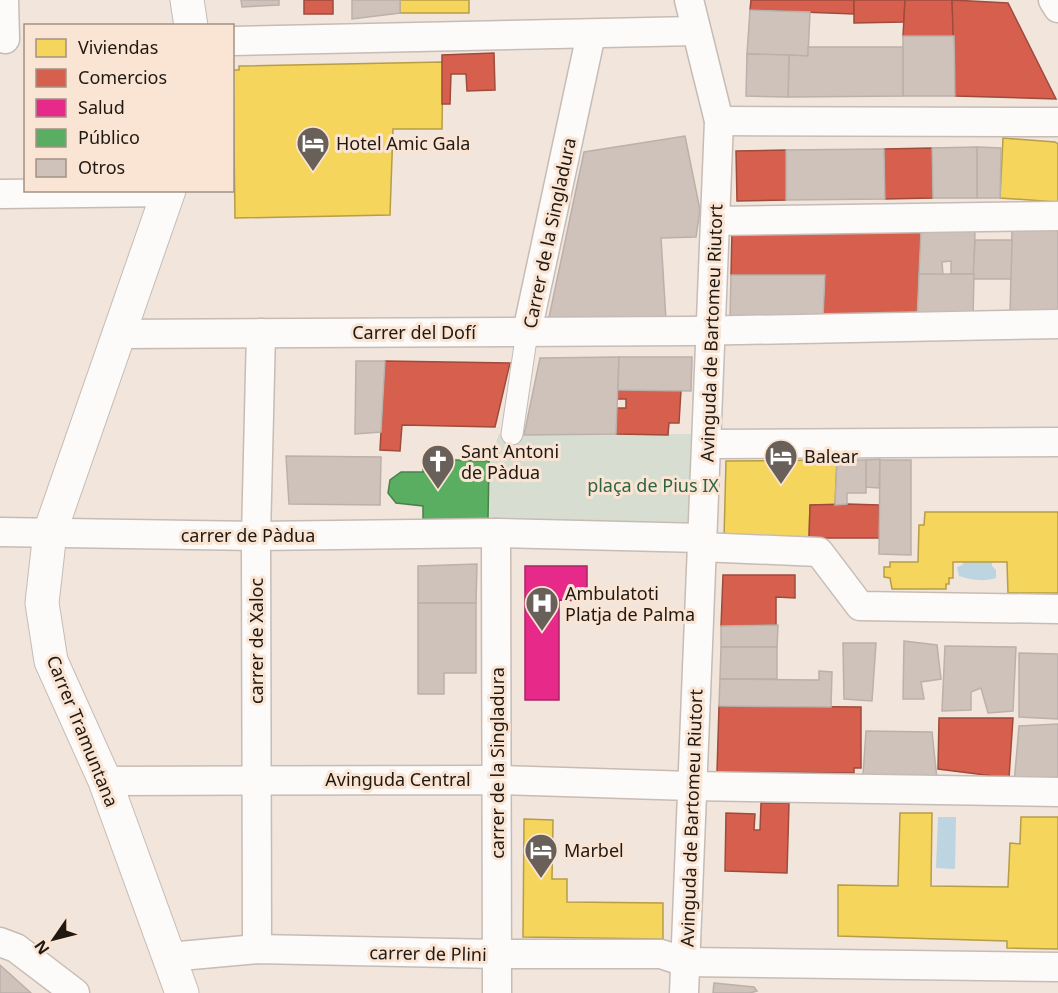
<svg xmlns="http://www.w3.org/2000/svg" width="1058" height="993" font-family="'Noto Sans',sans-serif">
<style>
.green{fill:#d7ded1}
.water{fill:#bcd5e0}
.homes{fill:#f6d55c;stroke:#b69d46;stroke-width:1.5}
.shops{fill:#d6604d;stroke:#9f4b3b;stroke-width:1.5}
.health{fill:#e7298a;stroke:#ab2466;stroke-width:1.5}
.public{fill:#5aae61;stroke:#498149;stroke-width:1.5}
.building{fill:#cfc2ba;stroke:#bbb1aa;stroke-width:1.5}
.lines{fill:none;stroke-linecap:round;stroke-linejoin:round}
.pedestrian-casing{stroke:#c6bcb5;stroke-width:23}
.minor-casing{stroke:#c6bcb5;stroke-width:31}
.tertiary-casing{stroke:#c6bcb5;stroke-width:35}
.pedestrian{stroke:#fdfbfa;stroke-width:21}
.minor{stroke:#fdfbfa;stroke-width:28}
.tertiary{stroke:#fdfbfa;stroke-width:33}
.labels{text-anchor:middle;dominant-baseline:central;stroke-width:6;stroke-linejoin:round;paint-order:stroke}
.poi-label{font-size:18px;fill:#201912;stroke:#fae4d3;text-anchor:start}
.street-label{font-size:18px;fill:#201912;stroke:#fae4d3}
.park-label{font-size:18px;fill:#2d6442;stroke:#fae4d3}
</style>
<rect width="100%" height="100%" fill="#f1e5dc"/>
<path class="green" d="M499 434H707L702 538 496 533 489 519V461Z"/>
<g class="water">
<path d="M964 562H992V566L996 570V578C982 582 972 580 959 576L957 567 962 565Z"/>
<path d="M938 817H956L955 869 936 868Z"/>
</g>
<g class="homes">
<rect x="400" y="0" width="69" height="13"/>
<path d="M443 62 442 129H393L390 215 235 218 233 70H239V66Z"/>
<path d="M1003 138 1055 142 1058 144V202L1000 198Z"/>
<path d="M837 460 835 505H810L809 538H724L726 461Z"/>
<path d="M925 512H1058V593H1008L1007 562H953V578H949V584H946V589H892L890 578 884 577V567H890V562H918L919 525H924Z"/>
<path d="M900 813H932L931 886 1008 887 1010 843 1020 844 1021 817H1058V949L1007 948V941L838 936V885L898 886Z"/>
<path d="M524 819 553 820 552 879H567V902L663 903V939L523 937Z"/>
</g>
<g class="shops">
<rect x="304" y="0" width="29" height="14"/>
<path d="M751 0H854V14L750 10Z"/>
<path d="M854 0H905L904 22 854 23Z"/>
<path d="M905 0H952L954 36H903Z"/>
<path d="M952 0 1008 3 1056 99 955 96Z"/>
<path d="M494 53 495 90 467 91 466 74H451L450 104H442V55Z"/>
<path d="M932 148 933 198 885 199 884 149Z"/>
<path d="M786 150V200L737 201 736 151Z"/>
<path d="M921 229 917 318 823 319 825 275H731L732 231Z"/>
<path d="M385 361 510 363 495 427 402 425 400 451 380 450Z"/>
<path d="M618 390H681L679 423H669L668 435 616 434 617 408H626V399H617Z"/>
<path d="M847 504 879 505 880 538H809L810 505Z"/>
<path d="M723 575H795V598L776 597V625L721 626Z"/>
<path d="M719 706 861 707V768H854V773L717 772Z"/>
<path d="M939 718H1013L1009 778 938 769Z"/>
<path d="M761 803H789L787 873 725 871 726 813 755 814 754 830H760Z"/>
</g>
<path class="health" d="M525 566H587V601L559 600V700H525Z"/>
<path class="public" d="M423 459 489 461 488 519H423V506L396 503 388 493 390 480 401 472H423Z"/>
<g class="building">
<path d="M241 0H279V5L242 7Z"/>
<path d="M352 0H400V13L352 19Z"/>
<path d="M750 10 810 12 808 56 747 54Z"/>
<path d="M903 36H954L955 96H903Z"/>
<path d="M808 47H903V96L788 97 789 55 808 56Z"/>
<path d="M747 54 789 55 788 97 746 96Z"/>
<path d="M685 136 700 210 696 237 661 238 666 320 548 322 584 152Z"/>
<path d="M977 147 1001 148 1000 198H977Z"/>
<path d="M977 147V198H933L932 148Z"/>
<path d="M884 149 885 199 786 200V150Z"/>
<path d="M1058 228V317H1010L1012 229Z"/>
<path d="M921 229H975L974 274H951V261L942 262 943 275 919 274Z"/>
<path d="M975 240H1012L1011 279H973Z"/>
<path d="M919 274H974L973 318H917Z"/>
<path d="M731 275H825L823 319 730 320Z"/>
<path d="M619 357 616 434 524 435 540 358Z"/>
<path d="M619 357H692L691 391 618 390Z"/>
<path d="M356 361H385L381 432 355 434Z"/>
<path d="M286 456 381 457 380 505 289 504Z"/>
<path d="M880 459 879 488 866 487V460Z"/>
<path d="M837 460H866V493H847V504L835 505Z"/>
<path d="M880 460H911V555L879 554Z"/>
<path d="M477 564 476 603H418V566Z"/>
<path d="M418 603H476V673H444V694H418Z"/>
<path d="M778 625 777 647H721V626Z"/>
<path d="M904 641 937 645 941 679 921 682 924 699H903Z"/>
<path d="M843 643H876L872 701 844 699Z"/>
<path d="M945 646 1016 647 1013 711 988 713 981 688 971 692V710L942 711Z"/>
<path d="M721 647H777V679H720Z"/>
<path d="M1019 653 1058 654V719L1019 717Z"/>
<path d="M819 671 832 672 831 707 719 706 720 679 819 680Z"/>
<path d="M1058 724V783L1014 784 1019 726Z"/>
<path d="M866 731 932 732 937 779 863 775Z"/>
<path d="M0 965 31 993H0Z"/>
<path d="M714 983 754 987 757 991 750 993H713Z"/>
</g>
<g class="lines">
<defs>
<path id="pedestrian" d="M512 434 527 332"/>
<g id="minor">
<path d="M4 0 5 39"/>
<path d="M1053 0 1058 8"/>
<path d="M232 41 696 31"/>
<path d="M719 121 1058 122"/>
<path d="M0 194 168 192"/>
<path d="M715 221 1058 216"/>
<path d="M527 332 591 34"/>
<path d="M117 334 690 331 1058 324"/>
<path d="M707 444 1058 442"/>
<path d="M0 532 256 536 496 533 702 538"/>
<path d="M496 533 497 993"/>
<path d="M701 547 819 552 860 606 1058 609"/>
<path d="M105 781 497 780 691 786 1058 792"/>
<path d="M0 942 16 948 75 993"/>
<path d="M257 949 256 536 261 333"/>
<path d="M169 957 257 949 497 954H661L685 962 1058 967"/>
<path d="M684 993 719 121 689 0"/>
</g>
<g id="tertiary">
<path d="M187 0 191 26"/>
<path d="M169 190 50 532 42 603 51 661 105 781 182 993"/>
</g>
</defs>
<use href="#pedestrian" class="pedestrian-casing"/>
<use href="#minor" class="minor-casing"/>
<use href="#tertiary" class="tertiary-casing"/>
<use href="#pedestrian" class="pedestrian"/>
<use href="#minor" class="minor"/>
<use href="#tertiary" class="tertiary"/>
</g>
<defs>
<symbol id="hotel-pin" viewBox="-11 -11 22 30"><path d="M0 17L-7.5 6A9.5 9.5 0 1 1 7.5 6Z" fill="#696059" stroke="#fae4d3"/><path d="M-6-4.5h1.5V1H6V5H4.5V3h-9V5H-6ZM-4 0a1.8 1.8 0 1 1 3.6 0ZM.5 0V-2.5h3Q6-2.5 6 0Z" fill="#fff"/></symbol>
<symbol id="church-pin" viewBox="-11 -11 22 30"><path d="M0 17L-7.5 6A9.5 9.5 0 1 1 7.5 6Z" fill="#696059" stroke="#fae4d3"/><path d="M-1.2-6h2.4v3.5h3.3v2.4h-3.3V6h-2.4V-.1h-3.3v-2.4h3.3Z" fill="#fff"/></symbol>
<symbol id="hospital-pin" viewBox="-11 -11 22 30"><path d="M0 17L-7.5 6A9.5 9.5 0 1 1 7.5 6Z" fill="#696059" stroke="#fae4d3"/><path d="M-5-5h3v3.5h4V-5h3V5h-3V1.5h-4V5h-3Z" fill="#fff"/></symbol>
</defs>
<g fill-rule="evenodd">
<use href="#hotel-pin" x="294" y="124" width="38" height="52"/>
<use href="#hotel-pin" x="762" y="437" width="38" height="52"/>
<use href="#church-pin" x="419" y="442" width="38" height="52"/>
<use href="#hospital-pin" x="523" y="584" width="38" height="52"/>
<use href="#hotel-pin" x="522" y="831" width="38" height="52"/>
</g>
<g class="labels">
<g class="poi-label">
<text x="336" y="143">Hotel Amic Gala</text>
<text x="461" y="451">Sant Antoni<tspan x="461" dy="21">de Pàdua</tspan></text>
<text x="804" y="456">Balear</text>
<text x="565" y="593">Ambulatoti<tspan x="565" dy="21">Platja de Palma</tspan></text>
<text x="564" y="850">Marbel</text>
</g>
<g class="street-label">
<text transform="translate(549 233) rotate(-78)">Carrer de la Singladura</text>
<text x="414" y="332">Carrer del Dofí</text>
<text transform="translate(711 333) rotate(-88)">Avinguda de Bartomeu Riutort</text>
<text x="248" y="535">carrer de Pàdua</text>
<text transform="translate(256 641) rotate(-90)">carrer de Xaloc</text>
<text transform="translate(83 731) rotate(68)">Carrer Tramuntana</text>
<text transform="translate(497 763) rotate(-90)">carrer de la Singladura</text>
<text x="398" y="779">Avinguda Central</text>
<text transform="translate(691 818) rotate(-88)">Avinguda de Bartomeu Riutort</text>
<text transform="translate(428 953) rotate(1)">carrer de Plini</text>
</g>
<g class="park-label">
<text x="653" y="485">plaça de Pius IX</text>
</g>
</g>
<rect x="24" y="24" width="210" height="168" fill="#fae4d3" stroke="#a39386" stroke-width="1.5"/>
<rect x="36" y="39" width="30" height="18" fill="#f6d55c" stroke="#a39386" stroke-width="1.5"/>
<text x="78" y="54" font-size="18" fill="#201912">Viviendas</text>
<rect x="36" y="69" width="30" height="18" fill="#d6604d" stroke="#a39386" stroke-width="1.5"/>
<text x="78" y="84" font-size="18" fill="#201912">Comercios</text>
<rect x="36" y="99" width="30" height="18" fill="#e7298a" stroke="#a39386" stroke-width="1.5"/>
<text x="78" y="114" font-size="18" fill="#201912">Salud</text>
<rect x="36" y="129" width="30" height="18" fill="#5aae61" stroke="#a39386" stroke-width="1.5"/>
<text x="78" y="144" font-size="18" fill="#201912">Público</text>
<rect x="36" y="159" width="30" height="18" fill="#cfc2ba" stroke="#a39386" stroke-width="1.5"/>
<text x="78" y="174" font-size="18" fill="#201912">Otros</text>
<g transform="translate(54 939) rotate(235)" stroke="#fae4d3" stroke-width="4.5" paint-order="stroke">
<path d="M0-4.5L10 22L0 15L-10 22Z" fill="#201912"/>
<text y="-9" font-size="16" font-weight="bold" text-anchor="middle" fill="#201912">N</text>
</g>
</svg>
